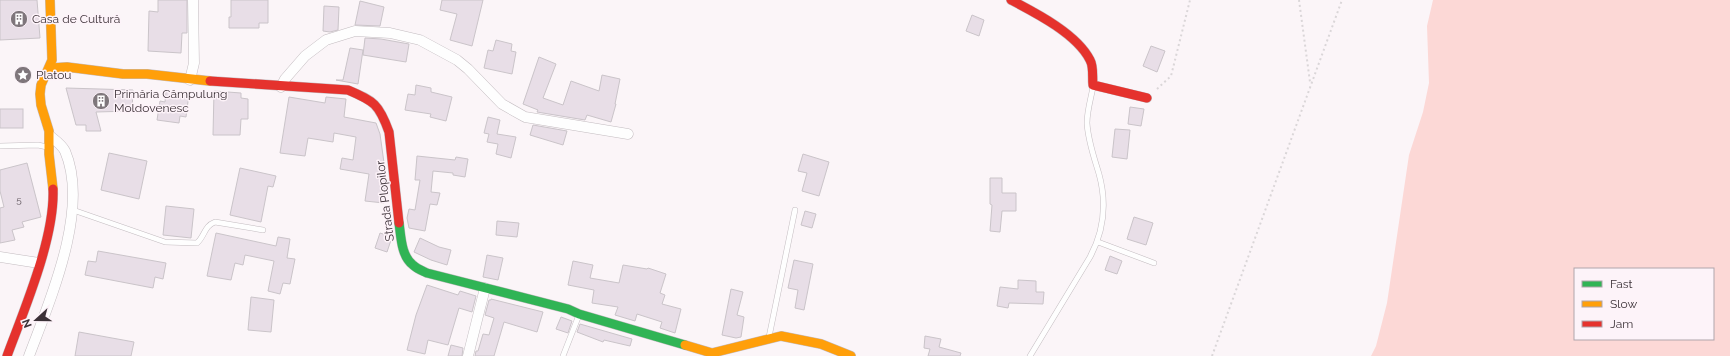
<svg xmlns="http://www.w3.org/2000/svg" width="1730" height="356" font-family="Raleway,sans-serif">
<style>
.green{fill:#fcd8d6;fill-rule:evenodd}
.building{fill:#e8dee7;stroke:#cac4c9}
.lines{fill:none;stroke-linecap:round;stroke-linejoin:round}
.lane-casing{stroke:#c3bcc0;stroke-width:6}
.street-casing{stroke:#c3bcc0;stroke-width:11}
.fast-casing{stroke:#c3bcc0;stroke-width:10}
.slow-casing{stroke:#c3bcc0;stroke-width:10}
.jam-casing{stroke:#c3bcc0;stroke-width:10}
.path{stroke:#dad6d8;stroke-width:2;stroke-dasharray:2 3;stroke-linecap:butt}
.lane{stroke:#fefefe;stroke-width:5}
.street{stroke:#fefefe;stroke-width:10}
.fast{stroke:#30b455;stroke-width:9}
.slow{stroke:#ff9f0a;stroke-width:9}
.jam{stroke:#e5322d;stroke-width:9}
.labels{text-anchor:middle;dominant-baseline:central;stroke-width:3;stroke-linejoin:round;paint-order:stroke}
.number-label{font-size:10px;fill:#695f66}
.poi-label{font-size:12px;fill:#3b3137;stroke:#fdf3f9;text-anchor:start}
.street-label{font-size:12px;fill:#3b3137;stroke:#fdf3f9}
</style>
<rect width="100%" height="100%" fill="#fbf5f8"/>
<path class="green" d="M1433 0H1730V356H1371L1376 346 1387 303 1409 155 1423 112 1429 83 1427 26ZM1575 269H1713V339H1575Z"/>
<g class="building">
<path d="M0 0H37L40 38 0 40Z"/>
<path d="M158 0H187V33H182L181 53 148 51 149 11 158 12Z"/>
<path d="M231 0H268V23H259V28H229V17H231Z"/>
<path d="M442 0H483L472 46 450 40 457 14 440 10Z"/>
<path d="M360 1 384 7 380 26 355 25Z"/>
<path d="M324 6 339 7 338 30 330 32 323 31Z"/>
<path d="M972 15 984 20 979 36 966 31Z"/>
<path d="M365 38 381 39 409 44 406 62 363 55Z"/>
<path d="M496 40 512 44 511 51 516 52 512 74 484 68 488 50 493 51Z"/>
<path d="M1151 46 1165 51 1157 72 1143 66Z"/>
<path d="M350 48 363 50 358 84 336 80H343Z"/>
<path d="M539 57 556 64 543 98 563 105 571 81 599 91 602 75 620 79 615 104H616L611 122 587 115 585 120 537 112 538 110 523 104Z"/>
<path d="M416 85 431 88V92L452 97 446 121 430 117 431 114 405 110 408 94 415 95Z"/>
<path d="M66 88 133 90 132 111 96 112 101 131H86V125H76Z"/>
<path d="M166 91 189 94 186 117 180 116 179 123 157 120 160 101 165 102Z"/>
<path d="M214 91 241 93V98L248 99V119H241L240 135H213Z"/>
<path d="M289 97 325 103 326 97 346 99 344 117 376 123 380 134 385 170V192L384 203 365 201 369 174 340 169 342 158 353 160 356 137 334 133 333 142 308 138 305 156 280 153Z"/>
<path d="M1130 107 1144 109 1141 126 1128 124Z"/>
<rect x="0" y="109" width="23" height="19"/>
<path d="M488 117 500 120 497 134 516 137 511 158 496 154 498 144 487 142 489 134 484 133Z"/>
<path d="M533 125 567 131 563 145 530 135Z"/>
<path d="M1115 129 1130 130 1127 159 1112 157Z"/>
<path d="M109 153 147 161 139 199 101 190Z"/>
<path d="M803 154 829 162 819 196 802 191 807 173 798 171Z"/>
<path d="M417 156 455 160 456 157 468 159 465 177 453 175V173L433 171 431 192 440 193 437 205 430 204 425 231 409 228 407 218 409 209 415 210 420 180H415Z"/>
<path d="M27 163 41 217 22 222 24 227 12 230 15 240 0 243V208L4 207 0 191V170Z"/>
<path d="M240 168 276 176 273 187 268 186 261 222 230 215Z"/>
<path d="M990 178H1002V193H1016V211H1002L1000 232 990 231 992 205 990 204Z"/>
<path d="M166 206 194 209 191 238 163 235Z"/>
<path d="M805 211 816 214 812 228 801 225Z"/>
<path d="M1134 217 1153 223 1146 245 1127 239Z"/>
<path d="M497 221 519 223 517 237 496 235Z"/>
<path d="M216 233 276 246 278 237 290 239 287 258 295 259 290 284 283 283 280 294 268 291 274 261 245 255 243 265 235 263 231 280 207 276Z"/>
<path d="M380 233 392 237 387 252 375 248Z"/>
<path d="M420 238 439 247 451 250 447 265 431 260 414 252Z"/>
<path d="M98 251 166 263 163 279 155 277 153 288 85 275 88 261 96 262Z"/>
<path d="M487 255 503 258 498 280 483 277Z"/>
<path d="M1110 256 1122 261 1117 274 1105 270Z"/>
<path d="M794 260 813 264 804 310 795 308 798 290 788 288Z"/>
<path d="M573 261 593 265 590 278 619 283 623 265 647 269 648 268 666 274 660 293 665 295 662 304 681 309 675 333 660 328 662 322 637 314 635 321 615 315 618 307 592 303 594 290 568 285Z"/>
<path d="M1018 280 1036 281V292H1044L1043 304 1009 303 1008 308 997 306 1000 287 1018 289Z"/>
<path d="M427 285 458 295 460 291 476 296 472 312 459 308 448 345 428 340 425 354 407 350 416 315Z"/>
<path d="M731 289 743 292 737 315 744 317 741 337 736 338 722 335Z"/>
<path d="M251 297 274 300 271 332 248 330Z"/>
<path d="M491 299 543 312 537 332 504 322 494 356H475L476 351H478L483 334 489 335 494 318 485 315 489 300H491Z"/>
<path d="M561 317 572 321 568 333 556 329Z"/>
<path d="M580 324 632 339 630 346 604 340 603 342 577 332Z"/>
<path d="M79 332 134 342 131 356H75Z"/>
<path d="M925 336 941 339 939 347 961 353 960 356H928L930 349 924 348Z"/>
<path d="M451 345 463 348 462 356H448Z"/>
</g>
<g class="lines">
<defs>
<g id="lane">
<path d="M0 146 38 145 47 147"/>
<path d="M73 210 165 242 197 243C205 236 204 226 215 222L263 230"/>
<path d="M1098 242 1154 263"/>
<path d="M769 337 795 210"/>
<path d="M563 356 579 315"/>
<path d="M1030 356 1090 257C1104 231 1107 203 1099 174 1094 157 1088 141 1087 123 1087 111 1091 98 1093 87"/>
</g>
<g id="street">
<path d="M190 80 194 63 193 0"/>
<path d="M281 87 285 79 305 56 326 40 355 31 390 33 420 40 457 60 468 69 502 104 525 117 628 134"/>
<path d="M0 257 39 263"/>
<path d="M29 356C50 300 90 209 65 151 62 145 55 140 50 136"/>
<path d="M468 356 485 288"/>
</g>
<path id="fast" d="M399 223C401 236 401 256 413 265 417 269 423 271 427 273L568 309 579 314 685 345"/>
<g id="slow">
<path d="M50 0 52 60 41 85 40 94 41 105 49 131V154L53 189"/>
<path d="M50 68 67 67 123 74H147L210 81"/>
<path d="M685 345 712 353 781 336 821 344 851 356"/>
</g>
<g id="jam">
<path d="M1011 0C1036 13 1077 34 1090 60 1094 67 1092 77 1093 85L1147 98"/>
<path d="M210 81 348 90C374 101 379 104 389 132L399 223"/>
<path d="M7 356C24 310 55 238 53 189"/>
</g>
</defs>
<use href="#lane" class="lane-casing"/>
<use href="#street" class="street-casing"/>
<use href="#fast" class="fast-casing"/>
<use href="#slow" class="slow-casing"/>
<use href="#jam" class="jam-casing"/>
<g class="path">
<path d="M1299 0 1310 82"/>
<path d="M1157 89 1171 76 1190 0"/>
<path d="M1212 356 1342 0"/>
</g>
<use href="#lane" class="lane"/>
<use href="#street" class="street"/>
<use href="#fast" class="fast"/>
<use href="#slow" class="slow"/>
<use href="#jam" class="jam"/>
</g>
<defs>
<symbol id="building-disc" viewBox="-11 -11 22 22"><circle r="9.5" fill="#7e767b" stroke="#fdf3f9"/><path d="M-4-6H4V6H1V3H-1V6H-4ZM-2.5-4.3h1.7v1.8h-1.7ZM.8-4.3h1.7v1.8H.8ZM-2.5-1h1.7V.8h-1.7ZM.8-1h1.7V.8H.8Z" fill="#fff"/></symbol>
<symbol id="sight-disc" viewBox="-11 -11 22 22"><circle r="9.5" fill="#7e767b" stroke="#fdf3f9"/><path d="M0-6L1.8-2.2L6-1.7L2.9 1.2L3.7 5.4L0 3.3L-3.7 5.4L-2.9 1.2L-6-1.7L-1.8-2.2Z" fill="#fff"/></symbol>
</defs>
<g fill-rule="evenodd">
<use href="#building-disc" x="9" y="9" width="20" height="20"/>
<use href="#sight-disc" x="13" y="65" width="20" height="20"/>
<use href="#building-disc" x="91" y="91" width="20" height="20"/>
</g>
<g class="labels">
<g class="number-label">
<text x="19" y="199">5</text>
</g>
<g class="poi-label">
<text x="32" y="19">Casa de Cultură</text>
<text x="36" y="75">Platou</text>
<text x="114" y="94">Primăria Câmpulung<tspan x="114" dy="14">Moldovenesc</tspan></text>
</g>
<g class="street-label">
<text transform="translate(385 201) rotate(-97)">Strada Plopilor</text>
</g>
</g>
<rect x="1574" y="268" width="140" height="72" fill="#fdf3f9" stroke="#afa5ab"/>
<rect x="1582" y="281" width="20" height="6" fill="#30b455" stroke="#afa5ab"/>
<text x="1610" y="288" font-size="12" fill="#3b3137">Fast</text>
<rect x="1582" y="301" width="20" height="6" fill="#ff9f0a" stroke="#afa5ab"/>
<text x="1610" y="308" font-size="12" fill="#3b3137">Slow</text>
<rect x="1582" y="321" width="20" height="6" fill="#e5322d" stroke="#afa5ab"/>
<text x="1610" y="328" font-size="12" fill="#3b3137">Jam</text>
<g transform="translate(36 320) rotate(249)" stroke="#fdf3f9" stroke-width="3" paint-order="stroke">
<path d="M0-3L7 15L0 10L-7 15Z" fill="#3b3137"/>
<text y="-6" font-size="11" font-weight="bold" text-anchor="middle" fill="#3b3137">N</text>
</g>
</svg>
